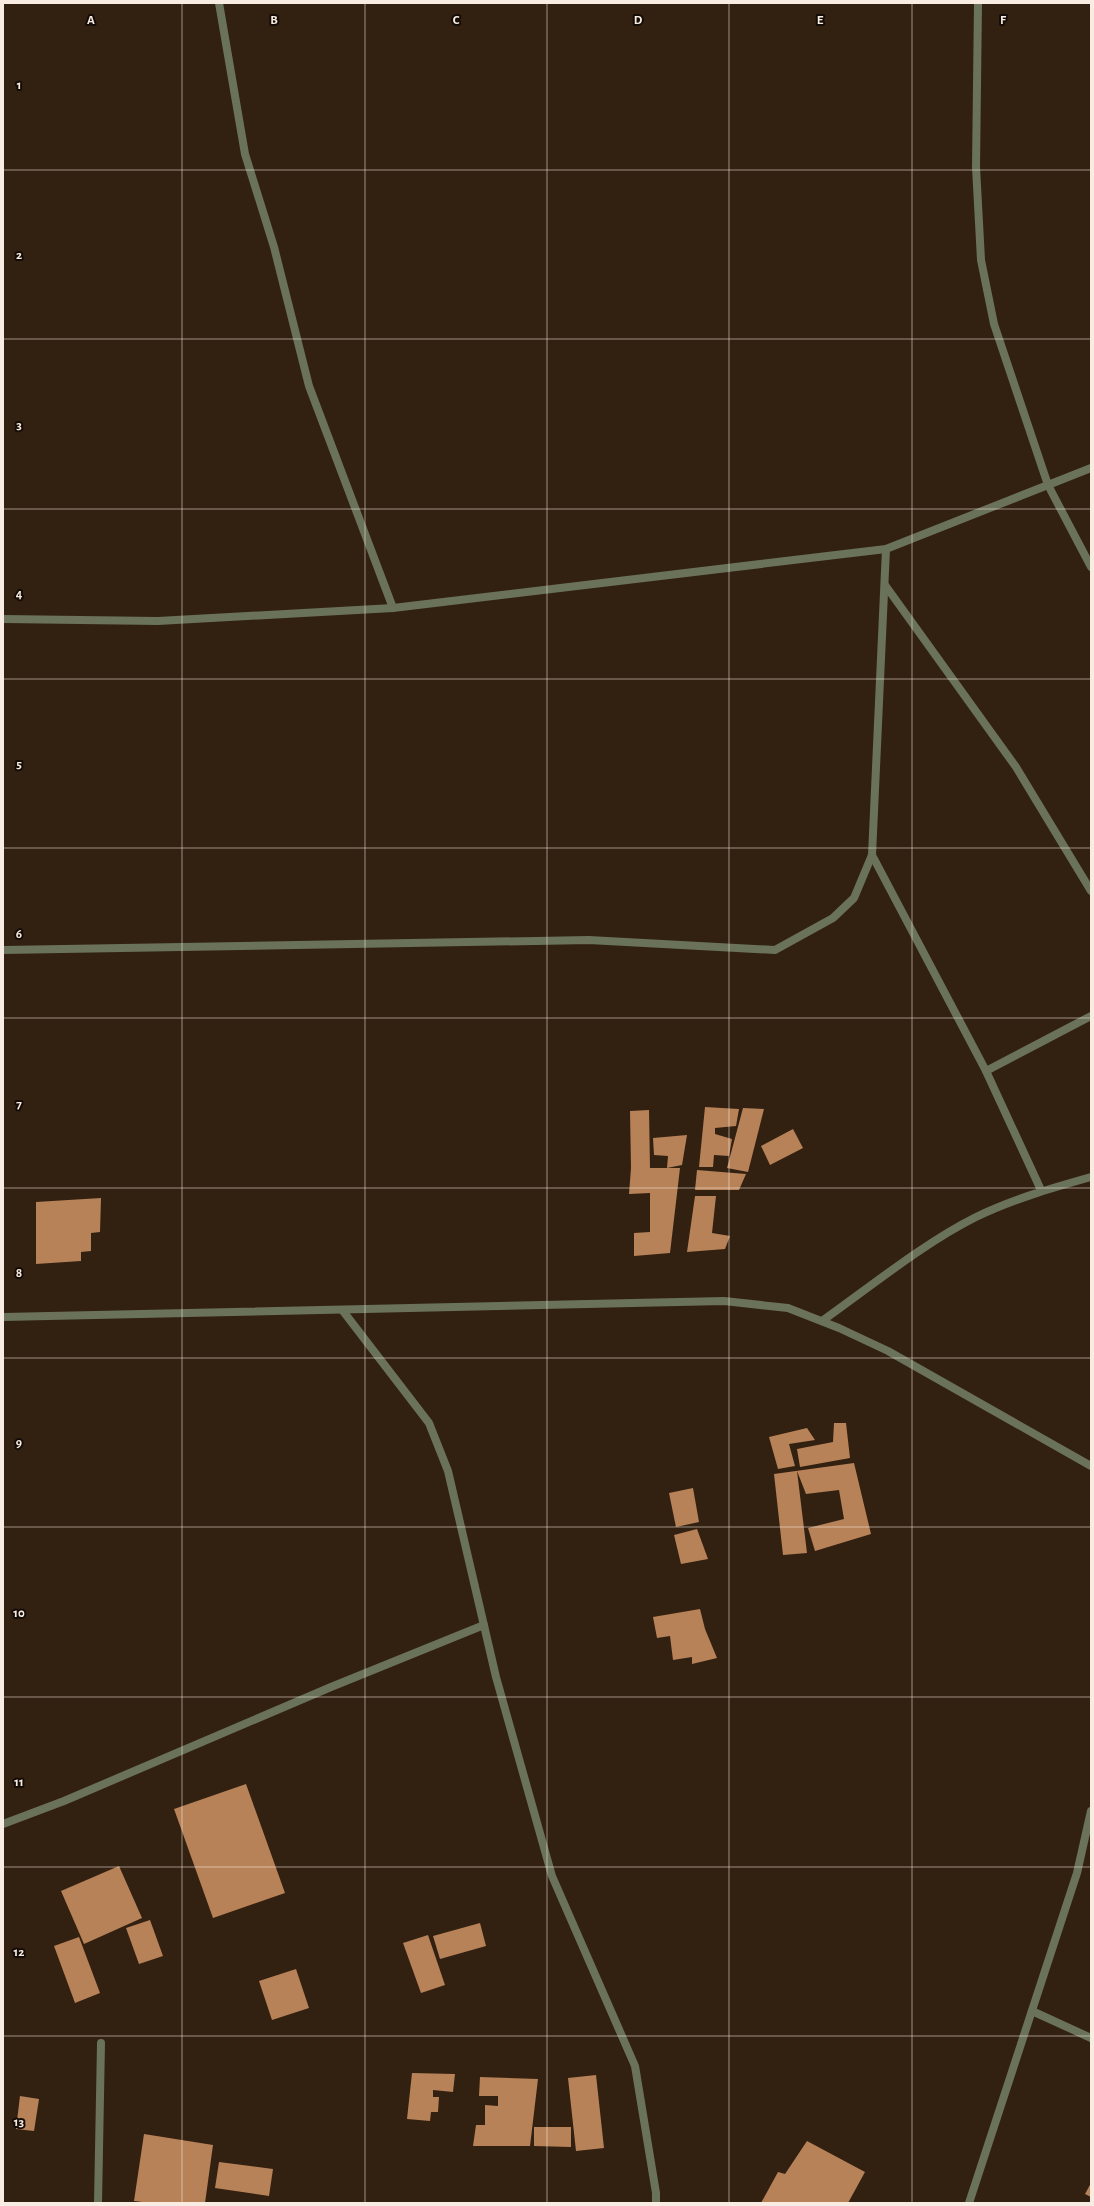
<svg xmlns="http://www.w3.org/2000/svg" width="1094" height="2206" font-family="'Alegreya Sans',sans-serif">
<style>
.building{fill:#b88259}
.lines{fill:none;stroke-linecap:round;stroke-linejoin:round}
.minor{stroke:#6a7259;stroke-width:8}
.grid{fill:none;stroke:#f9ece3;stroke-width:1;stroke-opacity:0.55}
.grid-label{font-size:13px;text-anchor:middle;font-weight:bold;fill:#f9ece3;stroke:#140c06;stroke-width:4;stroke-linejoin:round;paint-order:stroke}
</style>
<rect width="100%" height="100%" fill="#322011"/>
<g class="building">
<path d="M705 1107 739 1109 736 1126 715 1128V1134L732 1139 729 1156 714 1155 713 1167H699Z"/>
<path d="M743 1108 764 1109 748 1172 727 1168Z"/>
<path d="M649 1110 650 1168H680L670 1253 634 1256V1233L650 1232V1193L629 1194 631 1168 630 1111Z"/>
<path d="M793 1129 803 1148 770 1165 761 1146Z"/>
<path d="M687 1135 682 1165 667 1168 668 1156 654 1155 653 1138Z"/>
<path d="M697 1170 746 1174 739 1190H695Z"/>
<path d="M695 1196H716L712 1233 730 1236 725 1249 687 1252Z"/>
<path d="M101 1198 100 1232 91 1233V1251L81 1252V1261L36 1264V1202Z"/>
<path d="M834 1423H846L850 1458 800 1467 797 1449 833 1442Z"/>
<path d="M807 1428 815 1440 789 1444 795 1466 778 1469 769 1437Z"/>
<path d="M854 1463 871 1534 815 1551 808 1528 844 1519 839 1490 806 1494 797 1471 807 1553 783 1555 774 1474Z"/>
<path d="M693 1488 699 1522 676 1527 669 1493Z"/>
<path d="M697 1529 708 1559 681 1564 674 1535Z"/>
<path d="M700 1609 705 1629 717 1658 692 1664V1657L673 1660 670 1636 657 1638 653 1617Z"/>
<path d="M246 1784 285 1893 213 1918 174 1809Z"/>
<path d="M119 1866 142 1918 84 1944 61 1891Z"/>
<path d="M150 1920 163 1956 139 1964 126 1928Z"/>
<path d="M480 1923 486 1946 440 1959 433 1936Z"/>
<path d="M428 1935 445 1985 421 1993 403 1943Z"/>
<path d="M79 1937 100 1993 75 2003 54 1946Z"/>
<path d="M296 1969 309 2008 272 2020 259 1981Z"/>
<path d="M412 2073 455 2074 453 2092 433 2090V2097H439L438 2112H431L430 2121 407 2119Z"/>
<path d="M596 2075 604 2148 576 2151 568 2078Z"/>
<path d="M480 2077 538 2079 530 2146H473L476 2125H485V2105L498 2106V2096H479Z"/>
<path d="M20 2096 39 2099 34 2131 16 2129Z"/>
<path d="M534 2127H571V2147L534 2146Z"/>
<path d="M144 2134 213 2145 205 2203H151L134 2201Z"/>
<path d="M807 2141 865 2172 848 2203H761L778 2172 785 2174Z"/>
<path d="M219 2162 273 2169 269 2196 215 2188Z"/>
<path d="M1091 2183V2197L1085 2194Z"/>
</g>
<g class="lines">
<g class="minor">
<path d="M219 3 245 154 274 247 309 386 393 608"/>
<path d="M978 3 976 167 981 260 994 324 1048 485 1091 567"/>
<path d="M885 585 1016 767 1091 891"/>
<path d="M3 619 158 621 393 608 886 549"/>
<path d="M872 855 986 1071 1041 1190"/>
<path d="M3 950 589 940 775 950 833 918 854 898 872 855 886 549 1091 468"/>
<path d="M986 1071 1091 1016"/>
<path d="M343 1311 429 1423 448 1471 496 1677 552 1876 635 2066 656 2193V2203"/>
<path d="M3 1317 724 1301 788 1308 839 1328 888 1351 1091 1466"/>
<path d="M822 1321C870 1287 924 1243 976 1217 1013 1199 1052 1188 1091 1177"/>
<path d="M3 1824 64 1801 331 1687 484 1625"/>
<path d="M1032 2011 1091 2038"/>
<path d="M98 2203 101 2043"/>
<path d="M969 2203 1077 1873 1091 1811"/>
</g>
</g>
<path class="grid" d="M182 3V2203M365 3V2203M547 3V2203M729 3V2203M912 3V2203M3 170H1091M3 339H1091M3 509H1091M3 679H1091M3 848H1091M3 1018H1091M3 1188H1091M3 1358H1091M3 1527H1091M3 1697H1091M3 1867H1091M3 2036H1091"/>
<g class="grid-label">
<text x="91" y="24">A</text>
<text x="274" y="24">B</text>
<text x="456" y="24">C</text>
<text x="638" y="24">D</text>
<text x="820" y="24">E</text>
<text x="1003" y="24">F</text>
<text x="19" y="89">1</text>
<text x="19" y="259">2</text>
<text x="19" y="429">3</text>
<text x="19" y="598">4</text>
<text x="19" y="768">5</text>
<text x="19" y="938">6</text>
<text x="19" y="1108">7</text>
<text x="19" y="1277">8</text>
<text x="19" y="1447">9</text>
<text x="19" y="1617">10</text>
<text x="19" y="1786">11</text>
<text x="19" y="1956">12</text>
<text x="19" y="2126">13</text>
</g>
<rect width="1094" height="2206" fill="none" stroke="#f9ece3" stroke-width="8"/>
</svg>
